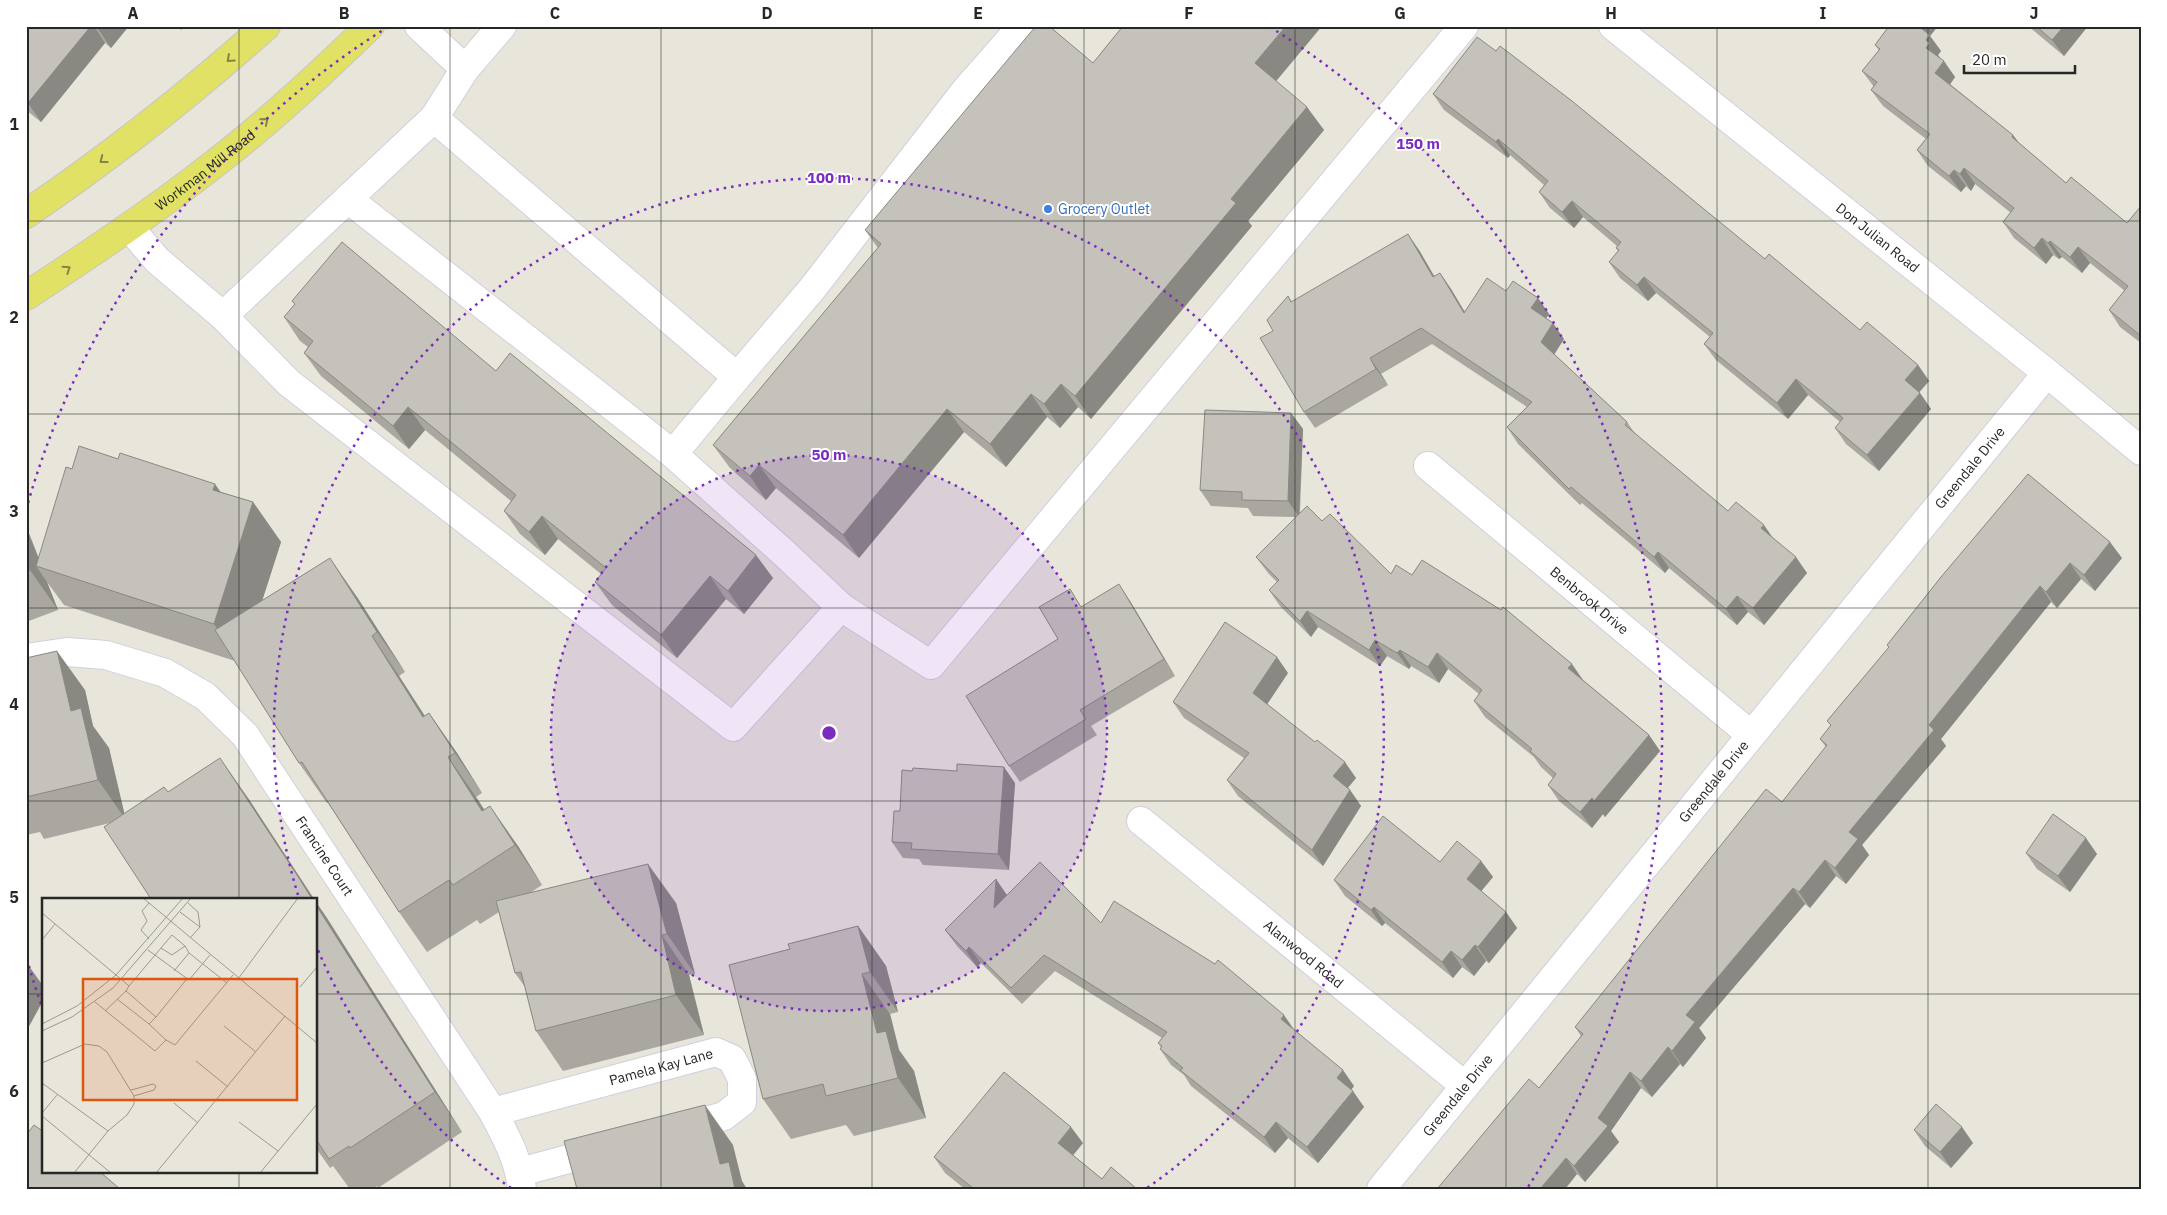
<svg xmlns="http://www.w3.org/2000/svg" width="2167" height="1215" font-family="'IBM Plex Sans',sans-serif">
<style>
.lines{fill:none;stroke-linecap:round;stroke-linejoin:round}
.minor-casing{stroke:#d0cfdf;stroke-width:30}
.major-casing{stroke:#c7c7c7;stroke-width:30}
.minor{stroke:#fff;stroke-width:28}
.major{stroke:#e1e265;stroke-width:28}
.wall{fill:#a9a7a0}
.shaded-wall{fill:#898882}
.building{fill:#c4c2ba;stroke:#898882}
.oneway{stroke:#848446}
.grid{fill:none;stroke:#272727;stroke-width:1;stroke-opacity:0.55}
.ring{fill:none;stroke:#7b2cbf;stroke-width:2.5;stroke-dasharray:2.5 5}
.shop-dot{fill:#3f7fe0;stroke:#fff;stroke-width:2}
.labels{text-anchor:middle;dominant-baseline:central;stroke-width:4;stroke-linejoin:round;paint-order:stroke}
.street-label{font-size:14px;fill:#272727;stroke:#fff}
.shop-label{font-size:14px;fill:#366cbe;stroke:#fff;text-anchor:start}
.inset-road{fill:none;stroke:#9b9a92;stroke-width:1}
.view{fill:#de560d;fill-opacity:0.15;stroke:#de560d;stroke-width:2.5}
.inset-edge{fill:none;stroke:#272727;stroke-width:2.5}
.centre{fill:#7b2cbf;stroke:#fff;stroke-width:2.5}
.ring-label{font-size:15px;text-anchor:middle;font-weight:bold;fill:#7b2cbf;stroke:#fff;stroke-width:4;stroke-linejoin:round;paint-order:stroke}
.neatline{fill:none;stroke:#272727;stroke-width:2}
.grid-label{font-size:16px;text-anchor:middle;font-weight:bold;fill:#272727}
</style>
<rect width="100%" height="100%" fill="#e8e6da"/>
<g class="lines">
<defs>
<g id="minor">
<path d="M419 26 465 69 434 118 737 377 812 289 965 91 1022 26"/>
<path id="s1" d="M1613 26 2047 373 2141 451"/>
<path d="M465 69 502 26"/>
<path d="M348 199 673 454"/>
<path d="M129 227 157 260 223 316 289 383 733 727 841 607 785 554 673 454 737 377"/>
<path d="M223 316 434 118"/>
<path id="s2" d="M1428 466 1750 734"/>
<path d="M841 607 931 665 1464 26"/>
<path id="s3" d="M26 658 67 652 106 655 165 673 205 696 245 735 493 1112C506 1137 519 1160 522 1189"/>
<path id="s4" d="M1141 821 1465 1086"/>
<path id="s5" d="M493 1112 716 1052 732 1059 742 1079V1102L724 1116 679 1129"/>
<path d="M520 1172 606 1149"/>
<path id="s6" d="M1381 1189 2047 373"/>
</g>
<g id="major">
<path d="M26 214C110 157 190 94 266 26"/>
<path id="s7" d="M26 296C90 254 153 212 213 165 269 122 320 74 370 26"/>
</g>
</defs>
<use href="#minor" class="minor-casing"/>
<use href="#major" class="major-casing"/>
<use href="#minor" class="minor"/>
<use href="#major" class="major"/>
</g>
<g class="wall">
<path d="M26 26H129L111 48 105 43 41 122 26 110Z"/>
<path d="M1123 26H1322L1276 81 1324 130 1248 221 1252 226 1091 419 1078 407 1060 428 1047 417 1006 467 964 432 859 558 776 488 766 500 730 468 713 445 878 248 865 230 1093 63Z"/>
<path d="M1889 26H1938L1930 36 1941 51 1938 55 1955 77 1950 84 2013 135 2019 143 2066 183 2127 223 2141 206V343L2120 327 2109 310 2125 291 2090 263 2082 273 2062 257 2059 259 2053 255 2046 264 2014 238 2003 222 2011 213 1975 184 1971 191 1966 186 1961 192 1928 166 1917 150 1926 139 1883 106 1871 90 1874 87 1862 71 1879 50 1875 45Z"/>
<path d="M2028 26H2088L2064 56Z"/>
<path d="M1433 94 1765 259 1860 330 1918 365 1929 381 1919 392 1931 409 1879 471 1846 444 1835 428 1840 422 1808 395 1788 419 1716 360 1704 344 1710 337 1656 293 1648 301 1620 278 1609 262 1618 251 1616 248 1617 246 1583 217 1574 228 1550 208 1539 192 1544 185 1510 155 1508 158 1444 110Z"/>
<path d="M1419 250 1434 276 1440 273 1451 289 1464 311 1506 291 1538 298 1549 314 1546 318 1564 339 1554 354 1627 422 1636 435 1728 511 1773 538 1807 573 1764 625 1748 612 1737 625 1669 568 1665 573 1582 503 1580 505 1518 444 1507 427 1527 407 1432 344 1381 374 1388 385 1315 428 1304 412 1273 331 1288 296 1292 302Z"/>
<path d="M292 301 496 371 773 578 744 614 726 599 677 658 612 605 595 582 601 574 558 539 545 555 520 534 504 511 511 501 425 430 409 449 321 376 304 353 308 347 300 341 284 317 295 305Z"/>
<path d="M1291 413 1303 429 1300 513 1322 521 1391 574 1583 680 1649 735 1660 751 1605 817 1603 814 1592 828 1559 801 1548 785 1553 778 1541 767 1534 757 1485 717 1474 701 1479 694 1448 669 1439 683 1411 666 1409 669 1387 656 1380 666 1318 627 1311 637 1280 606 1269 590 1277 582 1268 573 1256 557 1296 517 1253 516 1248 508 1211 506 1200 490Z"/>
<path d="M72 469 221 492 253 502 281 542 262 600 357 597 405 672 399 676 425 716 429 713 457 753 482 793 476 797 484 809 518 846 542 885 530 893 676 903 695 974 689 975 704 1035 563 1071 536 1031 525 987 515 973 499 912 480 924 477 920 427 952 399 912 328 803H327L299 763 235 661 64 605 47 582 58 610 26 622V526L39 558Z"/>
<path d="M2122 558 2095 591 2081 579 2057 608 2051 602 1941 739 1946 746 1862 845 1869 855 1846 884 1836 876 1810 908 1805 904 1699 1028 1706 1038 1683 1067 1680 1064 1652 1097 1641 1088 1611 1131 1619 1142 1585 1182 1577 1174 1565 1189 1539 1088 1581 1036 1575 1027 1782 802 1826 747 1820 739 1831 726 1827 721 1889 648 1887 645 1941 577Z"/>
<path d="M1130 601 1175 676 1091 726 1097 735 1020 782 1009 766 1058 639 1082 606Z"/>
<path d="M26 658 85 690 93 726 109 748 124 814 168 792 248 798 314 899H151L110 823 44 839 40 832 26 835Z"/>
<path d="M1288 673 1267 704 1356 778 1348 788 1350 790 1361 806 1323 866 1238 796 1227 780 1244 758 1184 718 1173 702Z"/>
<path d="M1015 783 1009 870 923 865 919 859 903 858 892 842 900 811Z"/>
<path d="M2026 853 2097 854 2070 892 2037 869Z"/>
<path d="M1481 861 1493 877 1481 891 1506 912 1517 928 1489 963 1486 961 1474 976 1462 967 1453 978 1385 923 1382 926 1345 896 1334 880 1440 862Z"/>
<path d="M316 902 462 1132 378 1188 377 1186 373 1189H350L333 1166 330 1168 316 1148Z"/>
<path d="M1101 923 1293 1029 1354 1086 1351 1090 1364 1107 1318 1163 1288 1138 1275 1153 1191 1086 1184 1075 1171 1065 1160 1049 1161 1047 1158 1043 1162 1038 1055 971 1022 1004 981 963 977 967 957 946 945 930Z"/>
<path d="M858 926 886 966 898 1012 890 1014 899 1050 914 1071 926 1118 854 1136 846 1125 791 1139 763 1099 790 949Z"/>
<path d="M1914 1130 1973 1143 1951 1168 1925 1146Z"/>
<path d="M1083 1143 1073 1155 1102 1179 1137 1189H965L945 1173 934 1157Z"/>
</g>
<g class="shaded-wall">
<path d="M91 26H94L105 43 41 122 28 103Z"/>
<path d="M101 26H129L111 48 98 29Z"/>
<path d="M178 26H184L181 30Z"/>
<path d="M1286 26H1322L1272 86 1255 63Z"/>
<path d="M1917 26H1938L1930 36 1941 51 1938 55 1941 59 1926 48Z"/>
<path d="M2064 26H2088L2064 56 2052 40Z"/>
<path d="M1944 61 1955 77 1947 89 1935 73Z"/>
<path d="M1307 107 1324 130 1248 221 1252 226 1091 419 1075 396 1231 199Z"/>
<path d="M2013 135 2025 151 2012 137Z"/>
<path d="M1498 139 1510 155 1508 158 1496 142Z"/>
<path d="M1964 168 1975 184 1971 191 1960 174Z"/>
<path d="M1954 170 1966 186 1961 192 1949 176Z"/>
<path d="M1572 201 1583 217 1574 228 1562 212Z"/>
<path d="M1408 234 1419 250 1444 293 1433 277Z"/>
<path d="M2042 238 2053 255 2046 264 2034 248Z"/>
<path d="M2050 241 2062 257 2059 259 2048 243Z"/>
<path d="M2078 247 2090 263 2082 273 2070 257Z"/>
<path d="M1440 273 1451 289 1475 329 1464 313Z"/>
<path d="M1644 277 1656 293 1648 301 1637 285Z"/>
<path d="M1538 298 1549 314 1542 324 1531 308Z"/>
<path d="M1553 323 1564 339 1552 358 1541 342Z"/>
<path d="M1370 358 1381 374 1388 385 1376 369Z"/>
<path d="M1918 365 1929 381 1916 396 1905 380Z"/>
<path d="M1796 379 1808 395 1788 419 1777 403Z"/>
<path d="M1061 384 1078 407 1060 428 1044 404Z"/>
<path d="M1920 393 1931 409 1879 471 1867 455Z"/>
<path d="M1031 394 1047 417 1006 467 990 444Z"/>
<path d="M408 407 425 430 409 449 393 426Z"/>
<path d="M947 409 964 432 859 558 843 535Z"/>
<path d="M1291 413 1303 429 1299 517 1288 501Z"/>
<path d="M759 465 776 488 766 500 750 476Z"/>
<path d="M215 484 243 524 213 490Z"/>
<path d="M253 502 281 542 242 664 214 624Z"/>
<path d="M542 516 558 539 545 555 529 532Z"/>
<path d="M1764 525 1775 541 1761 528Z"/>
<path d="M26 526 42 568 36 566 47 582 58 610 30 570 26 559Z"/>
<path d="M2110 542 2122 558 2095 591 2084 575Z"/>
<path d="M1658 552 1669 568 1665 573 1654 557Z"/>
<path d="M756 555 773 578 744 614 728 591Z"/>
<path d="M1796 557 1807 573 1764 625 1753 608Z"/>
<path d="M330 558 357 597 405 672 377 632Z"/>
<path d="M2070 563 2081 579 2057 608 2046 592Z"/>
<path d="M710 576 726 599 677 658 661 635Z"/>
<path d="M1119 584 1130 601 1175 676 1164 659Z"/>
<path d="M2040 586 2051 602 1941 739 1946 746 1862 845 1869 855 1846 884 1835 868 1849 832 1929 725Z"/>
<path d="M1737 596 1748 612 1737 625 1726 609Z"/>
<path d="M1307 611 1318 627 1311 637 1300 621Z"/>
<path d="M372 636 399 676 451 757 423 717Z"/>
<path d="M1375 640 1387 656 1380 666 1369 650Z"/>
<path d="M1400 650 1411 666 1409 669 1397 653Z"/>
<path d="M57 651 85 690 93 726 109 748 126 820 98 780 71 711Z"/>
<path d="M1437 653 1448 669 1439 683 1428 667Z"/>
<path d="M1277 657 1288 673 1264 709 1253 693Z"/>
<path d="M1572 664 1583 680 1580 684 1568 668Z"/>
<path d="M429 713 457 753 482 793 455 753Z"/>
<path d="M1649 735 1660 751 1605 817 1594 801Z"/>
<path d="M448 757 476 797 510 850 482 811Z"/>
<path d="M220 758 248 798 314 899H312Z"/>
<path d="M1345 762 1356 778 1344 792 1333 776Z"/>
<path d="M1004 767 1015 783 1009 870 998 854Z"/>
<path d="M1350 790 1361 806 1323 866 1312 850Z"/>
<path d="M1592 798 1603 814 1592 828 1580 812Z"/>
<path d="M490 806 518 846 542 885 515 845Z"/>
<path d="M2086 838 2097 854 2070 892 2058 876Z"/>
<path d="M1825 860 1836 876 1810 908 1799 892Z"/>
<path d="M1481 861 1493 877 1478 895 1467 879Z"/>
<path d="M648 864 676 903 695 974 667 934Z"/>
<path d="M996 879 1007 895 994 908Z"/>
<path d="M1793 888 1805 904 1699 1028 1706 1038 1683 1067 1672 1051 1686 1015Z"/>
<path d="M316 902 327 918 462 1132 435 1092 316 905Z"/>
<path d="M1374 907 1385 923 1382 926 1371 910Z"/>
<path d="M1506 912 1517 928 1489 963 1478 947Z"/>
<path d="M858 926 886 966 898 1012 870 972Z"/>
<path d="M662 935 689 975 704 1035 676 995Z"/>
<path d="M1475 945 1486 961 1474 976 1462 960Z"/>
<path d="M969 947 981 963 977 967 966 951Z"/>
<path d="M1451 951 1462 967 1453 978 1442 962Z"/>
<path d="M26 962 44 987V999L26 1032Z"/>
<path d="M862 974 890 1014 899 1050 914 1071 926 1118 898 1078 877 1033Z"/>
<path d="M1284 1015 1295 1031 1281 1019Z"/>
<path d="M1668 1047 1680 1064 1652 1097 1641 1081Z"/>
<path d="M1343 1070 1354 1086 1348 1094 1337 1078Z"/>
<path d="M1630 1072 1641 1088 1611 1131 1619 1142 1585 1182 1574 1166 1598 1118Z"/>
<path d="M1353 1091 1364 1107 1318 1163 1307 1147Z"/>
<path d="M705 1105 733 1145 742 1181 747 1189H735L720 1164Z"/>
<path d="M1276 1122 1288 1138 1275 1153 1264 1137Z"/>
<path d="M1071 1127 1083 1143 1070 1159 1058 1143Z"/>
<path d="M1962 1127 1973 1143 1951 1168 1940 1152Z"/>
<path d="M1566 1158 1577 1174 1565 1189H1540Z"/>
</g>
<g class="building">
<path d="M26 26H91L28 103 26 102Z"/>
<path d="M94 26H101L98 29Z"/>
<path d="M1036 26H1049L1093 63 1123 26H1286L1255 63 1307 107 1231 199 1236 203 1075 396 1061 384 1044 404 1031 394 990 444 947 409 843 535 759 465 750 476 713 445 881 244 865 230Z"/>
<path d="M1889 26H1918L1930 35 1926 40 1930 43 1926 48 1944 61 1935 73 2013 135 2012 137 2066 183 2071 177 2127 223 2141 206V336L2109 310 2128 286 2078 247 2070 257 2050 241 2048 243 2042 238 2034 248 2003 222 2014 208 1964 168 1960 174 1954 170 1949 176 1917 150 1930 134 1871 90 1877 82 1862 71 1880 49 1875 45Z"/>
<path d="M2036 26H2064L2052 40Z"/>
<path d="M1477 37 1496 51 1500 46 1572 101 1765 259 1769 254 1860 330 1867 322 1918 365 1905 380 1920 393 1867 455 1835 428 1843 418 1796 379 1777 403 1704 344 1713 333 1644 277 1637 285 1609 262 1619 250 1616 248 1621 242 1572 201 1562 212 1539 192 1548 181 1498 139 1496 142 1433 94Z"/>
<path d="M1408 234 1433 277 1440 273 1464 313 1487 278 1506 291 1513 281 1538 298 1531 308 1553 323 1541 342 1627 422 1625 425 1728 511 1736 502 1764 525 1761 528 1796 557 1753 608 1737 596 1726 609 1658 552 1654 557 1571 487 1569 489 1507 427 1532 402 1421 328 1370 358 1376 369 1304 412 1260 338 1273 331 1267 320 1288 296 1291 302Z"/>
<path d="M342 242 496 371 510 353 756 555 728 591 710 576 661 635 595 582 606 568 542 516 529 532 504 511 516 495 408 407 393 426 304 353 313 341 284 317 295 304 292 301Z"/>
<path d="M1205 410 1291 413 1288 501 1242 500V492L1200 490Z"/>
<path d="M79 446 118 459 120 453 215 484 213 490 253 502 214 624 36 566 66 467 72 469Z"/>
<path d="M2028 474 2110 542 2084 575 2070 563 2046 592 2040 586 1929 725 1934 730 1849 832 1858 839 1835 868 1825 860 1799 892 1793 888 1686 1015 1695 1022 1672 1051 1668 1047 1641 1081 1630 1072 1598 1118 1608 1126 1574 1166 1566 1158 1540 1189H1437L1529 1079 1539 1088 1583 1034 1575 1027 1766 789 1782 802 1827 745 1820 739 1831 725 1827 721 1889 647 1887 645 1941 577Z"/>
<path d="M1307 506 1322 521 1330 514 1391 574 1396 565 1412 575 1422 560 1501 610 1503 607 1572 664 1568 668 1649 735 1594 801 1592 798 1580 812 1548 785 1556 774 1530 751 1532 749 1474 701 1482 690 1437 653 1428 667 1400 650 1397 653 1375 640 1369 650 1307 611 1300 621 1269 590 1279 580 1256 557Z"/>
<path d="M330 558 377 632 372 636 423 717 429 713 455 753 448 757 482 811 490 806 515 845 453 885 449 880 399 912 302 762 299 763 215 630Z"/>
<path d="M26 559 30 570 26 572Z"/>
<path d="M1119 584 1164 659 1080 710 1086 719 1009 766 966 696 1058 639 1039 607 1070 589 1081 607Z"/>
<path d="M1225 622 1277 657 1253 693 1315 742 1317 740 1345 762 1333 776 1350 790 1312 850 1227 780 1249 753 1173 702Z"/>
<path d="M57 651 71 711 81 708 98 780 26 797V658Z"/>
<path d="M220 758 299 878 312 899H151L104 827 164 787 168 792Z"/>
<path d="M957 764 1004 767 998 854 911 849 912 843 892 842 894 811H900L902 770 912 771 913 768 957 771Z"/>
<path d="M2053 814 2086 838 2058 876 2026 853Z"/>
<path d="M1383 816 1440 862 1457 841 1481 861 1467 879 1506 912 1478 947 1475 945 1462 960 1451 951 1442 962 1374 907 1371 910 1334 880Z"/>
<path d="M1040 862 1101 923 1114 901 1215 964 1218 960 1284 1015 1281 1019 1343 1070 1337 1078 1353 1091 1307 1147 1276 1122 1264 1137 1180 1070 1183 1068 1160 1049 1162 1046 1158 1043 1167 1032 1044 955 1011 988 969 947 966 951 945 930 996 879 994 908Z"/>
<path d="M648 864 667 934 662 935 676 995 536 1031 521 972 515 973 496 901Z"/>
<path d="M316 905 435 1092 350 1148 349 1146 329 1159 316 1139Z"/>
<path d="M858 926 870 972 862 974 877 1033 886 1031 898 1078 826 1096 823 1084 763 1099 729 965 790 949 788 944Z"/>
<path d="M1004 1072 1071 1127 1058 1143 1102 1179 1111 1167 1137 1189H974L934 1157Z"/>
<path d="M1936 1104 1962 1127 1940 1152 1914 1130Z"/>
<path d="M705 1105 720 1164 729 1162 735 1189H577L564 1141Z"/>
<path d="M34 1125 44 1132V1171H99L120 1189H26V1135Z"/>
</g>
<defs><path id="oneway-chevron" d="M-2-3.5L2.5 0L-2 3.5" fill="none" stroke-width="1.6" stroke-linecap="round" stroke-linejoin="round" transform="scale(1.25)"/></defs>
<g class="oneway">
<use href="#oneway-chevron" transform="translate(230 59) rotate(138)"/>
<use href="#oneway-chevron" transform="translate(265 121) rotate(-40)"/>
<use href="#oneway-chevron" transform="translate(103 160) rotate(142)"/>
<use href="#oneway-chevron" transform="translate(67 269) rotate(-34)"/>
</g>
<path class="grid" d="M239 26V899M450 26V1189M661 26V1189M872 26V1189M1084 26V1189M1295 26V1189M1506 26V1189M1717 26V1189M1928 26V1189M26 221H2141M26 414H2141M26 608H2141M26 801H2141M26 994H44M316 994H2141M239 1171V1189"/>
<circle cx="829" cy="733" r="278" fill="#7b2cbf" fill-opacity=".12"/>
<g class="ring">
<circle cx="829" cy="733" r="278"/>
<path d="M511 1188A555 555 0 0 1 318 950M298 895A555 555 0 1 1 1147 1188"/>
<path d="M41 1004A833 833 0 0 1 26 956M26 510A833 833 0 0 1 388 27M1270 27A833 833 0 0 1 1528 1187"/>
</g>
<circle class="shop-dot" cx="1048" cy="209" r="5"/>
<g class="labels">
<g class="street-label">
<text stroke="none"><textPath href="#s7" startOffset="219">Workman Mill Road</textPath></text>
<text stroke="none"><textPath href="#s1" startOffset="339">Don Julian Road</textPath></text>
<text stroke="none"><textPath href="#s6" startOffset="931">Greendale Drive</textPath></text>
<text stroke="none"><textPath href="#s2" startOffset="210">Benbrook Drive</textPath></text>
<text stroke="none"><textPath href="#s6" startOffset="526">Greendale Drive</textPath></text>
<text stroke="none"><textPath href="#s3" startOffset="389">Francine Court</textPath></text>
<text stroke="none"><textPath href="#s4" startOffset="210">Alanwood Road</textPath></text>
<text stroke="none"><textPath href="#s5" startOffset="174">Pamela Kay Lane</textPath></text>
<text stroke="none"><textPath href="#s6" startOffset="121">Greendale Drive</textPath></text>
</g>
<g class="shop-label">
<text x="1058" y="209">Grocery Outlet</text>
</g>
</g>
<g transform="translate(42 898)">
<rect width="275" height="275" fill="#e8e6da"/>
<path class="inset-road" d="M101 0 275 145M107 5 100 13 105 23 99 32 107 41M146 5 156 14 158 29 148 40M138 14 158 29M0 15 80 82 87 88 84 93 114 119 144 82M0 42 13 26M119 50 130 37 143 48M106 52 147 82 168 57M132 73 147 55 185 85M196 81 256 0M87 88 119 50 130 57 143 48 147 55M258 89 275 69M75 101 107 126M53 104 113 153 124 142 107 126 114 119M63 113 84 93M0 126 35 108 74 77 141 0M182 128 214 154M0 133 30 119 71 90 149 0M124 142 133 147 191 77M154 163 186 189M0 165 43 146 57 148 65 154 92 198V206L85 217 66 233 32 275M0 185 66 233M89 192 111 186 114 188 112 192 92 198M132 205 156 225M0 215 15 197M0 218 69 275M197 224 236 253M114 275 243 118M218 275 275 206"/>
<path class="view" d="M41 81H255V202H41Z"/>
<rect width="275" height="275" class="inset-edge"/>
</g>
<circle cx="829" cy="733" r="8" class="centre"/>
<g class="ring-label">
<text x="1418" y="149">150 m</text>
<text x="829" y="183">100 m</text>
<text x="829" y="460">50 m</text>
</g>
<rect width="2167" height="1215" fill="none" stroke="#ffffff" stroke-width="55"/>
<path d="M1964 65v8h111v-8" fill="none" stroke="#272727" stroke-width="2.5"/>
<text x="1972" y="65" font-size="15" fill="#272727" stroke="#ffffff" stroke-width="4" paint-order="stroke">20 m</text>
<rect x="28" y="28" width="2112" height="1160" class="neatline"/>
<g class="grid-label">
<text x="133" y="19">A</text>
<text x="344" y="19">B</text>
<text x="555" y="19">C</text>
<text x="767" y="19">D</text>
<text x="978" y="19">E</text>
<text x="1189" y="19">F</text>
<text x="1400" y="19">G</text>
<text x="1611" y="19">H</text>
<text x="1823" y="19">I</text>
<text x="2034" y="19">J</text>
<text x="14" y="130">1</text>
<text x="14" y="323">2</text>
<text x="14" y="517">3</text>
<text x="14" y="710">4</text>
<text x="14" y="903">5</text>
<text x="14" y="1097">6</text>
</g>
</svg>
